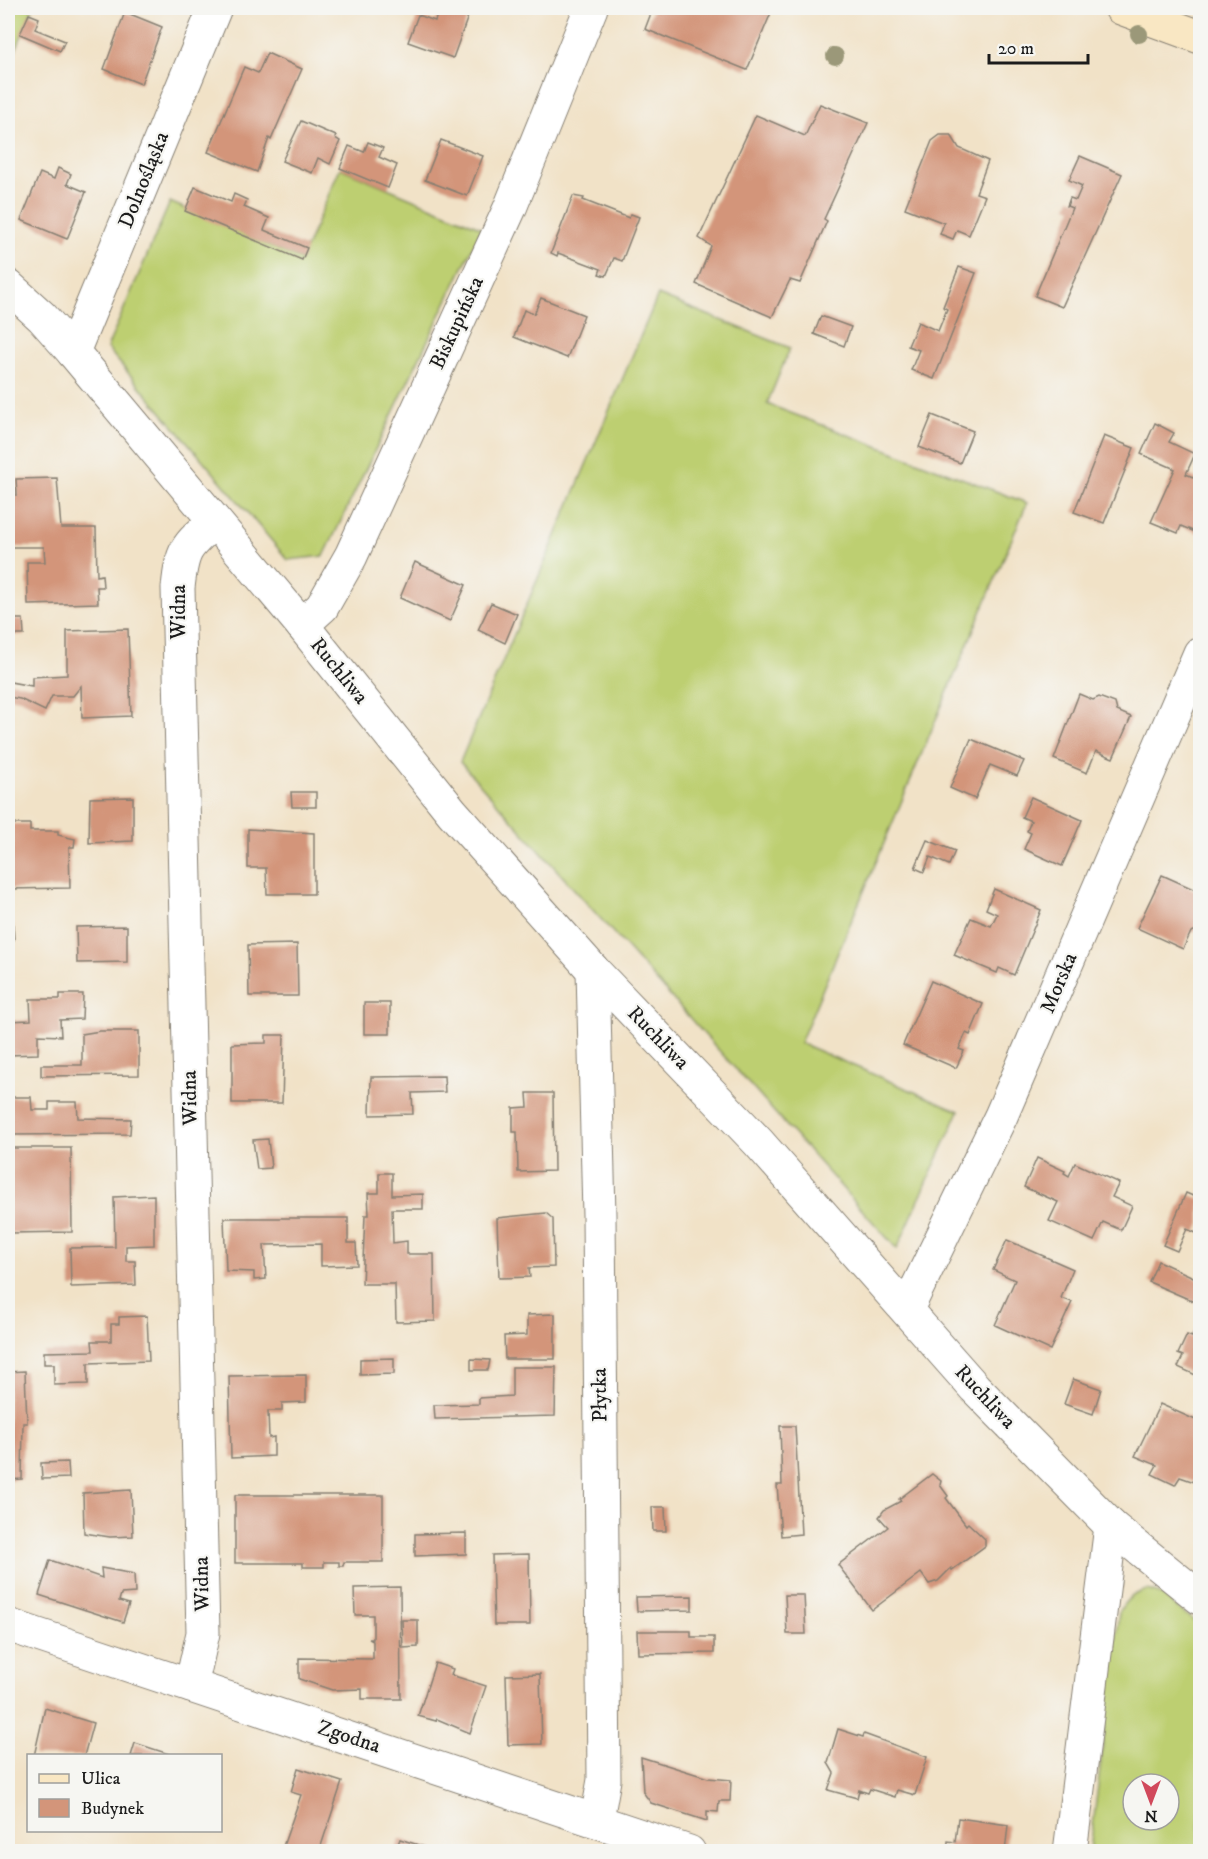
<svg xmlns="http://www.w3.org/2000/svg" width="1208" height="1859" font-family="'IM FELL DW Pica',serif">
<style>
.grass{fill:#bdcf71;stroke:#6c7646;stroke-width:1.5;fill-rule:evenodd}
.building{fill:#d3957a}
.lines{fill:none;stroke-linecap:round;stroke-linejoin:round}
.street-casing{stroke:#867f72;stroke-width:35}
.secondary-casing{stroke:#867f72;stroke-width:35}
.street{stroke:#fff;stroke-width:33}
.secondary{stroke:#f9e7c3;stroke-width:33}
.tree{fill:#9b9879}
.labels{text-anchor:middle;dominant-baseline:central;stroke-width:4.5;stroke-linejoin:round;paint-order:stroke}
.street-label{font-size:21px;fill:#1c1c1c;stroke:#f6f6f2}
</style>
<rect width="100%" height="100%" fill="#f6f6f2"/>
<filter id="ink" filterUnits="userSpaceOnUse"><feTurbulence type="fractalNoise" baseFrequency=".0167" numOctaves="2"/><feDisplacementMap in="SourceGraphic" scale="12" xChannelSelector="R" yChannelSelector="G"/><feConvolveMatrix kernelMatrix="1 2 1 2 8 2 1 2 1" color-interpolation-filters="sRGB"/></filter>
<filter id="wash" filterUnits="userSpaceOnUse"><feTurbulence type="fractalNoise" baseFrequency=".008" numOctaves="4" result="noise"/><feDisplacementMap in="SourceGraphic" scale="24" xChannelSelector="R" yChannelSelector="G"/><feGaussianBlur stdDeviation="1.35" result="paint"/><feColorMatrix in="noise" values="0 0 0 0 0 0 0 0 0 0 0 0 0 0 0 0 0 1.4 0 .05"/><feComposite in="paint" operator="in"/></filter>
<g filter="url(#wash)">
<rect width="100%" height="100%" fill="#f1e2c7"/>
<g class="grass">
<path d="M8 8H33L8 69Z"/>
<path d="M340 168 482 228 324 556 288 560 107 348 170 202 301 260Z"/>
<path d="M658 295 790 348 767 404 1027 503 800 1043 959 1111 897 1249 460 762Z"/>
<path d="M1147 1590 1160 1594 1200 1626V1851H1090L1119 1612C1126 1599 1133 1594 1147 1590ZM1133 1784H1169V1820H1133Z"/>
</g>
<g id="blocks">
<g class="building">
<path d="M439 8H471L453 58 408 42 418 15 435 21Z"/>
<path d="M653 8H773L747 70 645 29Z"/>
<path d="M125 12 162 27 141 84 104 69Z"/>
<path d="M29 14 39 18 35 29 65 41 60 51 20 34Z"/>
<path d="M267 53 302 69 271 140 269 138 257 172 208 152 244 67 258 73Z"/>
<path d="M820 104 868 123 824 219 827 221 800 283 790 280 772 317 696 284 711 246 699 238 756 115 805 136Z"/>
<path d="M301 121 336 136 335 138 340 141 330 164 318 158 312 173 282 161Z"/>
<path d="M940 135H951L959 148 988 161 976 193 985 196 969 235 957 230 953 239 940 234 944 223 905 208 932 141Z"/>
<path d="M441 140 483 156 467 196 425 180Z"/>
<path d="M368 142 383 148 379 157 397 165 388 188 340 168 349 146 364 152Z"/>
<path d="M1080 156 1122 174 1062 307 1035 296 1072 208 1067 206 1070 198 1076 200 1082 186 1069 180Z"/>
<path d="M58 168 71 174 67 184 86 192 67 239 21 220 40 173 54 179Z"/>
<path d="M195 187 231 202 234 194 247 200 244 207 269 218 264 230 307 248 302 260 185 211Z"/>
<path d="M573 196 584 198 583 200 629 218 631 214 639 217 622 261 614 258 606 276 599 274 601 269 558 253 557 256 551 253Z"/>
<path d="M959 267 976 273 934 379 911 370 919 350 908 346 918 322 938 331 947 309 943 307Z"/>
<path d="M541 298 584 315 567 358 514 337 524 310 534 314Z"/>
<path d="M821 316 851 327 844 346 814 334Z"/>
<path d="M932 415 973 431 960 463 919 447Z"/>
<path d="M1155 423 1174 433 1169 442 1195 454 1186 474 1200 480V534L1181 526 1178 533 1151 522 1175 469 1141 454Z"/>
<path d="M1104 436 1134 448 1104 523 1074 512Z"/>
<path d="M57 478 61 528H96L97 576 102 575 103 587H97L98 603 28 605 27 562H45L44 547H9L8 495H17L16 479Z"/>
<path d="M415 562 466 585 450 621 400 598Z"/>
<path d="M491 603 517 614 505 643 478 630Z"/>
<path d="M8 619H23L24 635H8Z"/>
<path d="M128 629 131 716 82 718 81 686 73 696H52L45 711 20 699 8 697 10 682 32 686V677L67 675V631Z"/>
<path d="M1079 694 1093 700 1099 697 1115 703 1117 711 1131 717 1113 758 1096 751 1087 773 1054 759Z"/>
<path d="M971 739 1024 761 1017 776 990 765 975 799 950 788Z"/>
<path d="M291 792H316V807H292Z"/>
<path d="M133 797V841L89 843 90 798Z"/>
<path d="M1031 797 1082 820 1062 866 1024 849 1031 833 1027 831 1031 821 1022 817Z"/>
<path d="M8 824H30V831H58V835L75 839 74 847H69L70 888 8 889Z"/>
<path d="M248 829 314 833V894H267L266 868H248Z"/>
<path d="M927 840 955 851 949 865 930 857 924 872 915 868Z"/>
<path d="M1162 875 1200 892 1198 917 1200 923 1197 930 1191 932 1183 949 1137 928Z"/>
<path d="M994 889 1041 910 1014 975 999 968 997 973 954 955 971 918 991 926 997 914 986 909Z"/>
<path d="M13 924 14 940H8V925Z"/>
<path d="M127 926V962L77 963 76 927Z"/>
<path d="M297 944 298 996H249L248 945Z"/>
<path d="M931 981 983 1004 970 1035 966 1033 959 1049 964 1051 956 1068 903 1045Z"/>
<path d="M60 994H83L82 1019 60 1020 61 1036 38 1035V1054L8 1055V1021L31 1020 30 999H60Z"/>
<rect x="364" y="1003" width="26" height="31"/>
<path d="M100 1031H139V1075L41 1076V1065H82V1034Z"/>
<path d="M266 1035H284L282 1103H232V1044L266 1043Z"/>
<path d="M444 1076 445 1092 412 1093 413 1114 370 1115 371 1077Z"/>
<path d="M527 1093H553L554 1171 518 1172 517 1132H513V1108L528 1107Z"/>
<path d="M8 1097H31L32 1110H49V1102H77L78 1118 131 1119 130 1134 8 1135Z"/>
<path d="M268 1139 271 1168 257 1169 253 1140Z"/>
<path d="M8 1148H71L72 1232 9 1233Z"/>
<path d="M1037 1158 1065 1171 1064 1173 1069 1176 1075 1163 1119 1183 1112 1197 1132 1206 1121 1230 1103 1222 1094 1241 1049 1221 1058 1202 1024 1187Z"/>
<path d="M379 1173H392V1195L423 1194V1209H392L393 1243 407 1241V1254H434L435 1321 396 1322 395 1284H362L365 1215H369L368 1193H379Z"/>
<path d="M1186 1193 1200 1199V1224L1196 1233 1187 1229 1177 1251 1163 1245Z"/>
<path d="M154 1195V1245L126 1246V1261H135L136 1285 71 1287 70 1248 115 1247 114 1197Z"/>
<path d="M546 1213 553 1219 554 1267 529 1268 530 1277 499 1278 497 1218Z"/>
<path d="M224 1218H348V1243H356L357 1265 321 1266V1244L264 1245 266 1279 254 1280V1272L226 1271Z"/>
<path d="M1007 1240 1073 1269 1061 1298 1072 1302 1050 1350 995 1325 1015 1280 993 1270Z"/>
<path d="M1158 1261 1200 1280V1304L1149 1282Z"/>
<path d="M555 1314V1359H505L504 1336 527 1335V1315Z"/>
<path d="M147 1316 149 1361 88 1363V1384L54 1385V1364H44V1352L93 1351 92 1341H111V1324H119V1317Z"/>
<path d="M1197 1326 1200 1328V1377L1178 1367 1183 1356 1178 1354 1187 1335 1192 1337Z"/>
<path d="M394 1358V1374L360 1375V1359Z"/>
<path d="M471 1359 490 1360 488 1370H471Z"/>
<path d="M512 1367H556L555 1416 435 1419 434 1405 479 1404V1398L512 1396Z"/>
<path d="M25 1371 27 1423H23L22 1479 8 1480V1372Z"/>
<path d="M306 1375V1402L282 1403V1411H268L269 1438 274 1437V1456L231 1458 229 1376Z"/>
<path d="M1073 1379 1101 1389 1093 1414 1064 1404Z"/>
<path d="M1160 1404 1200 1422V1484L1180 1477 1175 1485 1152 1474 1157 1465 1135 1456Z"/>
<path d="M780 1426H795L801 1534 781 1536 777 1485H782Z"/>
<path d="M68 1462 69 1478 42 1479 41 1463Z"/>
<path d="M932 1474 941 1481 940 1485 948 1496 946 1498 966 1525 968 1523 985 1539V1546L952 1570 951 1568 938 1581 929 1584 921 1573 872 1610 838 1565 888 1527 879 1517 884 1510 901 1501 899 1499Z"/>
<path d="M131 1490 133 1536 110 1537 84 1533 83 1493Z"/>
<path d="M235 1495H383V1562H344L343 1566H339V1562H324V1567H303V1563H235Z"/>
<path d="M652 1507H665L666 1531H653Z"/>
<path d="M466 1533V1554L415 1556V1534Z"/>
<path d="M529 1554 530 1625H494L492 1555Z"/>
<path d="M50 1560 102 1578 101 1568 134 1574 135 1593 121 1594 119 1601 129 1604 123 1622 39 1595Z"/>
<path d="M400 1587 401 1699H362V1689L332 1690 299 1679V1658L373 1659V1641L369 1639H373V1615H355L354 1588Z"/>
<path d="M785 1595H804L806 1634H787Z"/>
<path d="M692 1596V1610L637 1611 636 1597Z"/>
<path d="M402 1620H418V1647L403 1648Z"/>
<path d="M637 1631H691V1637H714V1653L638 1654Z"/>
<path d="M435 1663 453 1669 451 1675 486 1686 470 1733 437 1719 436 1721 418 1716Z"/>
<path d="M540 1674 542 1744 508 1745 506 1675Z"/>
<path d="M45 1708 93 1723 84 1756H34Z"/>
<path d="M838 1729 863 1737 864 1734 927 1757 915 1795 897 1790 895 1797 870 1789 868 1793 859 1790 857 1798 828 1790 834 1773 828 1763Z"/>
<path d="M135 1743 172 1755V1756H131Z"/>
<path d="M641 1757 708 1778 731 1780 730 1801H719L718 1812 707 1811V1821L651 1803 643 1792Z"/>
<path d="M298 1768 342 1782 319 1852H281L301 1795 291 1792Z"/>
<path d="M958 1818 1008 1825 1005 1852H947L948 1841 955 1842Z"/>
<path d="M400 1839 437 1851V1852H395Z"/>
</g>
</g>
</g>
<g filter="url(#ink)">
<use href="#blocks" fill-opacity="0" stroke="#867f72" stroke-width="1.5"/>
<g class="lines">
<defs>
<g id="street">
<path d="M8 286 42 317 73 352 302 625 452 812 593 970 758 1142 975 1388 1111 1526 1200 1598"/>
<path d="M73 352 215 8"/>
<path d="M302 625 322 607 351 556 510 208 591 8"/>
<path d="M593 970 599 1215 604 1780 597 1819"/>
<path d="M907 1309 1001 1116 1200 653"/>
<path d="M8 1625 689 1852"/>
<path d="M191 1686 203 1633 178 588C182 550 185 547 214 522"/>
<path d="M1070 1852 1111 1526"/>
</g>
<path id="secondary" d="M1121 8 1200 37"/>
</defs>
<use href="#street" class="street-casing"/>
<use href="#secondary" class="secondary-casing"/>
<use href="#street" class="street"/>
<use href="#secondary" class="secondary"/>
</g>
<g class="tree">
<circle cx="1139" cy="34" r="9"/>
<circle cx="835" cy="56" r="9"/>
</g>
</g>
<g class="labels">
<g class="street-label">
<text transform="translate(144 180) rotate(-68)">Dolnośląska</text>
<text transform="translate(457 323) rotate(-65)">Biskupińska</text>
<text transform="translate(179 612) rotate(-90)">Widna</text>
<text transform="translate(339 671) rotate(51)">Ruchliwa</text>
<text transform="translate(1059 983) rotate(-67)">Morska</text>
<text transform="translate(658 1038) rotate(46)">Ruchliwa</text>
<text transform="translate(190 1098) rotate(-91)">Widna</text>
<text transform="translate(600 1395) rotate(-91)">Płytka</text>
<text transform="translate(985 1397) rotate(47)">Ruchliwa</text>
<text transform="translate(202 1584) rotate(-91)">Widna</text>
<text transform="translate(349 1737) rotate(18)">Zgodna</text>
</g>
</g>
<rect width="1208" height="1859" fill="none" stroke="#f6f6f2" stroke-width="30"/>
<rect x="27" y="1754" width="195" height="78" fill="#f6f6f2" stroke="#9f9f9c" stroke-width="1.5"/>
<rect x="39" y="1774" width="30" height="9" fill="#f9e7c3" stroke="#9f9f9c" stroke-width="1.5"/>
<text x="81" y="1784" font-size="18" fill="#1c1c1c">Ulica</text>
<rect x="39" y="1799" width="30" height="18" fill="#d3957a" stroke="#9f9f9c" stroke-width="1.5"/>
<text x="81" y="1814" font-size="18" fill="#1c1c1c">Budynek</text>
<g transform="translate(1151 1802) rotate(180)"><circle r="28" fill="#f6f6f2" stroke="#9f9f9c" stroke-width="1.5"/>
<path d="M0-4.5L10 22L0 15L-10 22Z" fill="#d1495b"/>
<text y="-9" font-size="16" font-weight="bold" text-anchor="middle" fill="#1c1c1c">N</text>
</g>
<path d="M989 54v9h99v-9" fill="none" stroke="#1c1c1c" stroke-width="3"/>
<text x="998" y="54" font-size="18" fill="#1c1c1c" stroke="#f6f6f2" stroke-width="4.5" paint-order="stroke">20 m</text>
</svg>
